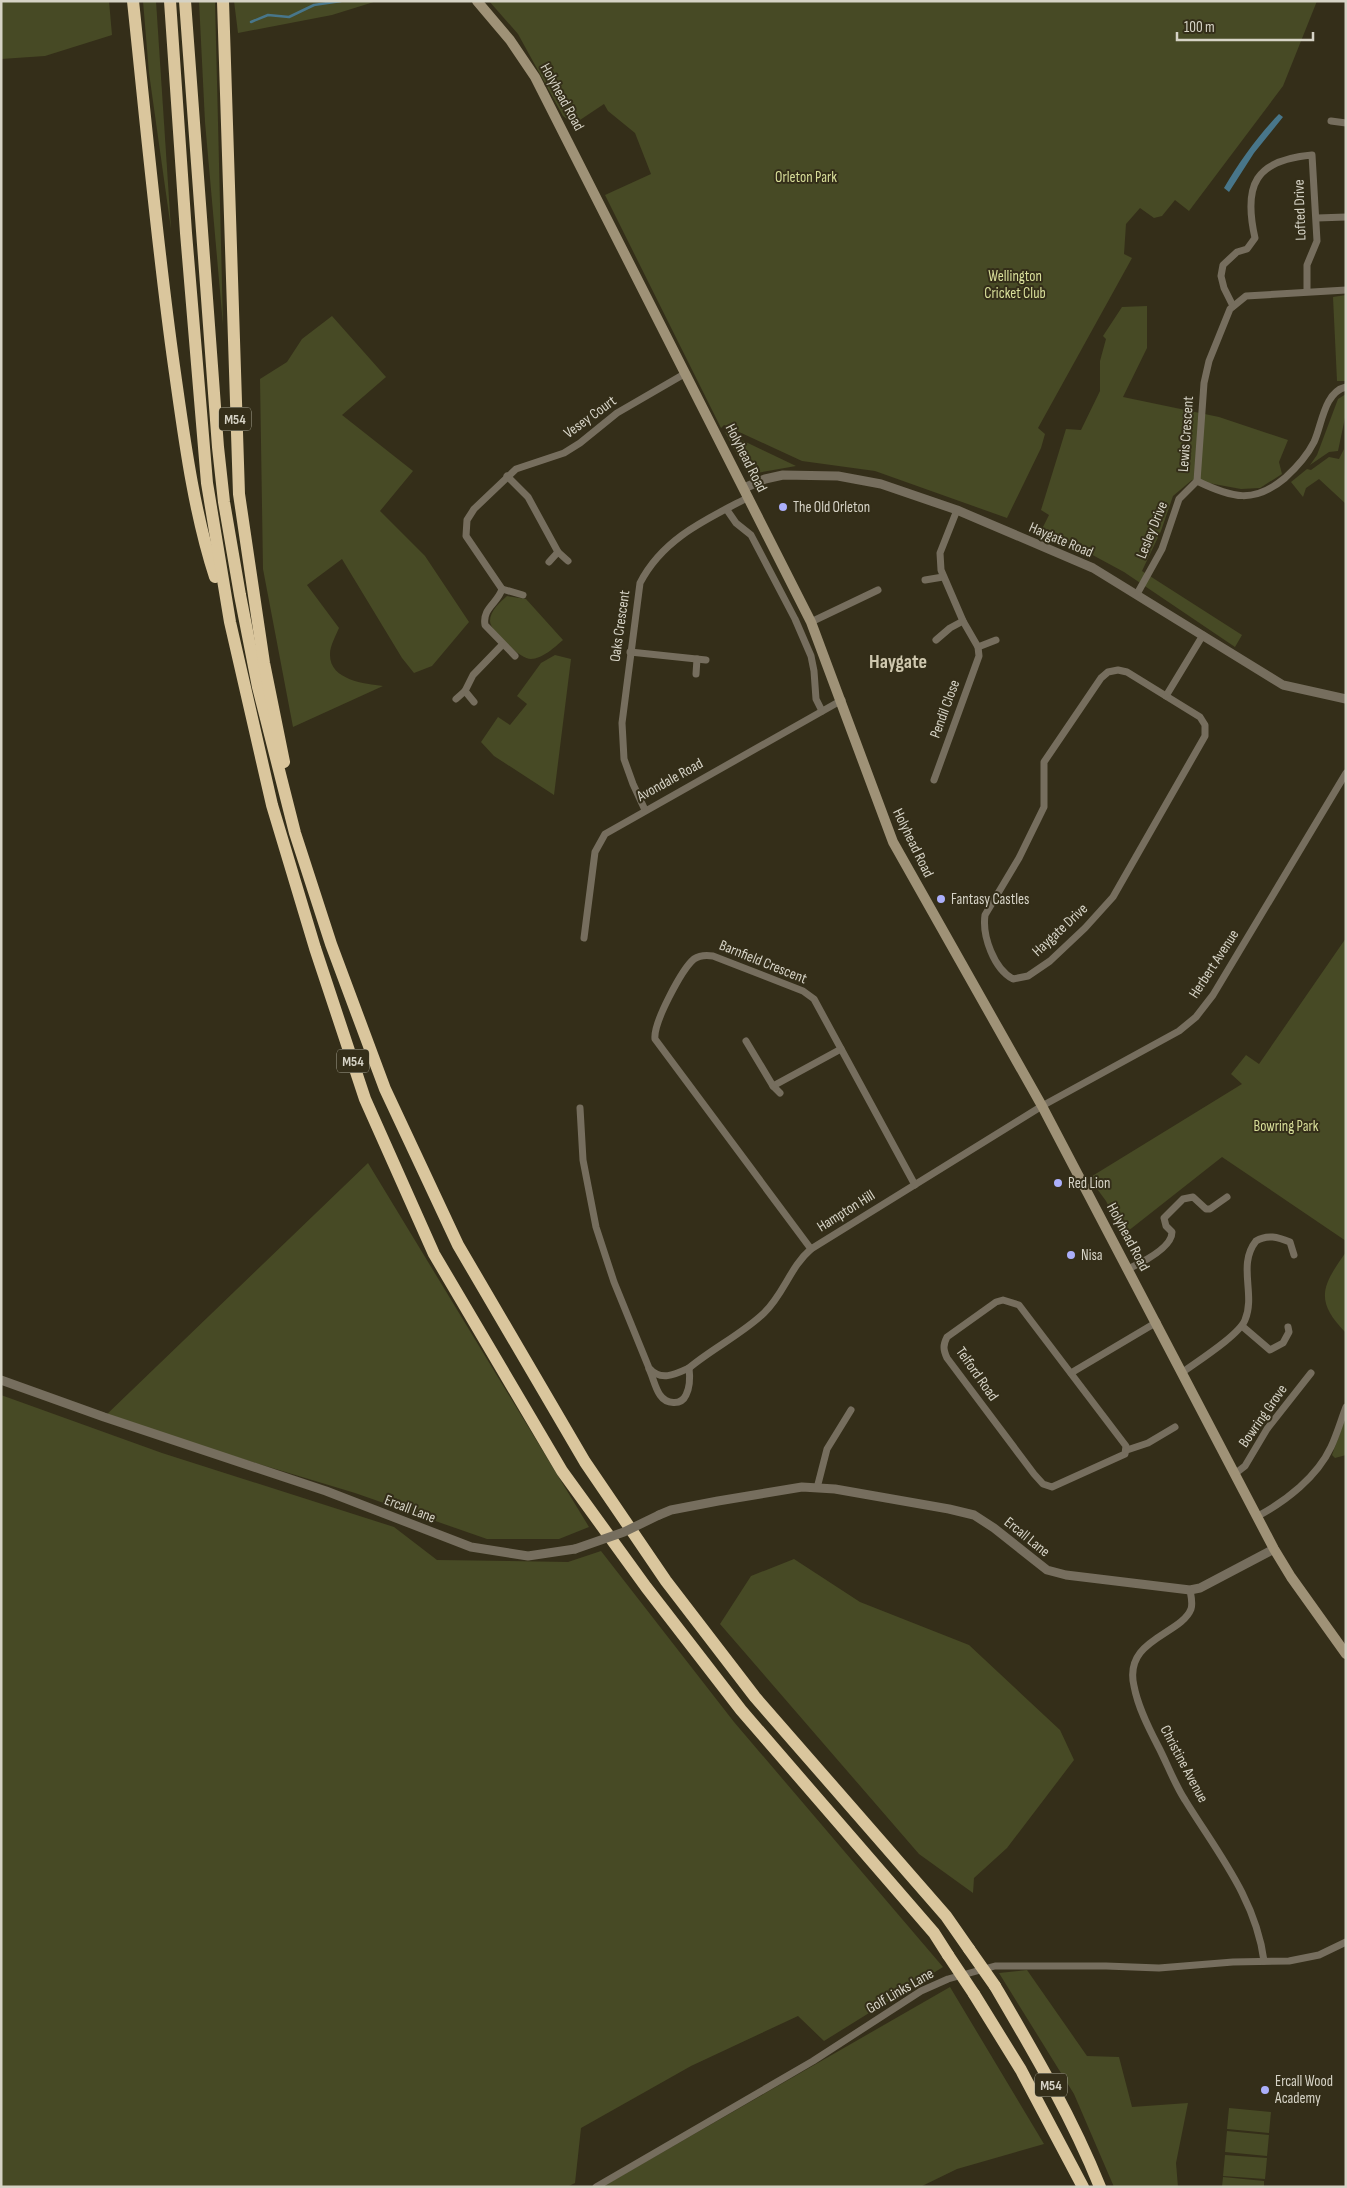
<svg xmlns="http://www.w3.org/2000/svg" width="1347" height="2188" font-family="'Sofia Sans Condensed',sans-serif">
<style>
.green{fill:#474a25}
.water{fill:#48768a}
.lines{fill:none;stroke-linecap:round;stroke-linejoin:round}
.stream{stroke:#48768a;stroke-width:2.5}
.minor{stroke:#766e5e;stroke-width:7}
.tertiary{stroke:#766e5e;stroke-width:9}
.secondary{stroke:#9f9277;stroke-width:10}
.motorway{stroke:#dac69d;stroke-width:12}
.tertiary-bridge{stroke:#766e5e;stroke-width:9}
.motorway-bridge{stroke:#dac69d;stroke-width:12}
.poi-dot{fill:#abaffb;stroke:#342e19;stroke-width:2}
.labels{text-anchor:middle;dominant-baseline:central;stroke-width:4;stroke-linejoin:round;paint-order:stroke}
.shield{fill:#342e19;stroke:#a5a292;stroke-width:1}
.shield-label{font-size:14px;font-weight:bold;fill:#d6d3c6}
.street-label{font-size:15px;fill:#d6d3c6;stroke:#342e19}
.park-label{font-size:15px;fill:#d8de99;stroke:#342e19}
.poi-label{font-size:15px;fill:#d6d3c6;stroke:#342e19;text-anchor:start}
.district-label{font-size:20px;font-weight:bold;fill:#cfc8af;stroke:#342e19}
</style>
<rect width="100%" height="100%" fill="#342e19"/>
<g class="green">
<path d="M5 1H109L112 35 45 56 1 59V3Z"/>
<path d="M143 1H156L171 229 149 73Z"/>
<path d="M199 1H215L223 325 205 122Z"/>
<path d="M234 1H377L332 15 238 33Z"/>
<path d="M489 1H1317L1283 86 1189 211 1175 200 1162 216 1154 218 1140 208 1126 224 1124 254 1132 258 1038 428 1045 434 1041 448 1007 518 875 471 802 461 724 425 721 428 605 195 651 174 635 133 608 111 604 104 574 124 563 116 518 34Z"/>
<path d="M1346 295V381H1337L1333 297Z"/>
<path d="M1147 306V348L1123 397 1219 417 1288 440 1279 462 1282 474 1260 488 1241 489 1192 480 1173 496 1161 531 1142 571 1242 635 1235 647 1124 572 1087 552 1040 533 1049 515 1041 510 1066 429 1081 430 1100 391V361L1106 339 1103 336 1122 307Z"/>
<path d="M332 316 386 377 342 415 413 471 380 511 425 556 469 622 432 666 414 673 402 658 342 559 307 585 339 628C336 635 330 646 330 654 329 680 365 684 383 686L293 727 263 569 260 379 287 362 302 339Z"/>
<path d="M1346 394V413L1338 451 1329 452 1310 465 1317 455 1338 399Z"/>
<path d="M725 432 796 466 757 473 745 470Z"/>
<path d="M1344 449 1346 504 1319 479 1306 488 1303 497 1291 482 1307 469 1311 470 1329 457 1339 459Z"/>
<path d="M507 596 526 599 563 640C555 647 542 659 531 659 520 659 490 631 490 621 490 611 500 602 507 596Z"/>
<path d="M555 655 571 659 554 795 494 756 481 742 498 717 510 725 527 704 517 696 541 663Z"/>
<path d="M1346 938V1241L1222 1157 1123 1235 1106 1201 1089 1178 1242 1084 1231 1074 1246 1055 1259 1064Z"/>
<path d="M368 1163 589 1527 559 1539H487L355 1493 104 1417Z"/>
<path d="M1346 1252V1333C1314 1300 1322 1286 1346 1252Z"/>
<path d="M1 1395 162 1453 394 1527 437 1560 568 1562 601 1551 734 1722 943 1967 824 2041 798 2016 691 2066 581 2128 575 2183 567 2187H1Z"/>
<path d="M1346 1417V1455L1335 1458 1332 1455Z"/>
<path d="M794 1559 860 1602 969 1645 1060 1730 1074 1760 1007 1848 974 1878 973 1893 919 1854 720 1624 751 1576Z"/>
<path d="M1027 1970 1087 2056 1119 2057 1132 2107 1188 2103 1176 2163 1178 2187H1114L1074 2094 999 1973Z"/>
<path d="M950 1987 1044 2144 957 2169 920 2187H602Z"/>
<path d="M1229 2108 1271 2112 1269 2133 1227 2129Z"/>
<path d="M1227 2131 1269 2135 1267 2156 1225 2152Z"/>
<path d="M1225 2155 1267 2158 1265 2179 1223 2176Z"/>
<path d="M1223 2177 1264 2181V2187H1222Z"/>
</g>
<path class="water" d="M1279 114 1283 117 1254 153 1229 192 1224 188C1240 161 1257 137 1279 114Z"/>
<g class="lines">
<path class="stream" d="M251 22 268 15 289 17 314 5 341 1"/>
<g class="minor">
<path d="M1331 121 1346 123"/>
<path d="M1317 218 1346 217"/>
<path d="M1233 306 1224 288 1221 276 1223 265 1237 252 1247 249 1255 238C1243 185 1255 160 1312 155L1317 241 1307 265V291"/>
<path d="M507 476 528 497 558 552 568 561"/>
<path d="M1197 481C1232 498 1254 504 1285 478 1297 467 1307 456 1314 442 1322 425 1324 392 1346 387"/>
<path d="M727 510 736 523 751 535 795 619 811 656 814 671 816 699 822 711"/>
<path d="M549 562 558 552"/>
<path d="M925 580 943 577"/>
<path d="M502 589 523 595"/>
<path d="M1137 594 1162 549 1179 499 1197 481 1204 383 1209 361 1230 309 1246 296 1346 290"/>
<path d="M811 622 878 590"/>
<path d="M936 640 950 628 963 621"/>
<path d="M978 647 996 640"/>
<path d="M630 652 706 660"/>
<path d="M515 656 485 625C482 608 498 603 502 589L466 536 467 520 474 509 516 469 564 453 580 443 617 413 686 373"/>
<path d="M1118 670 1127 672 1200 717 1205 725V736L1113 897 1085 928 1050 961 1028 976 1013 979C994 969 982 936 985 915L1019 858 1044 807V762L1101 678 1108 672Z"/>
<path d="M696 674 697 659"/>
<path d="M465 691 474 702"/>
<path d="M1166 696 1203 635"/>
<path d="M456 699 465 691 473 675 502 645"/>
<path d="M934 780 979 656 978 647 963 621 941 570 940 553 957 510"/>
<path d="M645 810 633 784 624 759 622 723 640 583C663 538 707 519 749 497"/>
<path d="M584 938 595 852 605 834 842 700"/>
<path d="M746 1041 773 1086 780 1093"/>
<path d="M773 1086 841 1049"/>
<path d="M580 1108 583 1160 596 1227 614 1282 649 1368C661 1382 676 1374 689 1368 713 1348 742 1334 764 1313 784 1294 790 1267 811 1249L1042 1106 1179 1031 1196 1017 1213 995 1346 773"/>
<path d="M811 1249 655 1039C653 1023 682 969 694 959 700 955 707 955 713 956L803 991 814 999 915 1185"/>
<path d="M1128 1269C1141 1263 1172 1248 1172 1232L1166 1226 1164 1218 1183 1199 1193 1197 1206 1209H1210L1227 1197"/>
<path d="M1003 1300 1019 1305 1126 1446 1125 1454 1052 1487 1043 1484 1034 1474 947 1358C943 1349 943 1345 947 1337L996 1302Z"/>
<path d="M1242 1326 1270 1350 1283 1343 1289 1332 1288 1327"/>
<path d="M649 1369C653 1377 655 1388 660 1395 666 1404 681 1406 686 1395 690 1387 690 1376 689 1368"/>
<path d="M1183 1372C1198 1361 1239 1335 1245 1320 1256 1294 1237 1265 1256 1241 1267 1234 1278 1237 1290 1242L1294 1255"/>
<path d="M1071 1373 1157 1322"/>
<path d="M1127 1450 1148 1443 1175 1427"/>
<path d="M1236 1473 1245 1466 1267 1429 1311 1373"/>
<path d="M817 1488 827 1449 851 1410"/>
<path d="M1258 1516C1286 1501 1317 1477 1331 1447 1337 1434 1341 1420 1346 1407"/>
<path d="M1190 1590C1191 1596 1193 1603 1191 1609 1181 1635 1123 1639 1134 1686 1138 1707 1148 1727 1158 1746 1167 1763 1174 1783 1185 1800 1217 1852 1256 1899 1264 1961"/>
<path d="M596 2187 813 2061 921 1991 948 1979 995 1966H1106L1159 1968 1233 1962 1289 1961 1319 1955 1346 1942"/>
</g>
<g class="tertiary">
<path d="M744 488 765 479 783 475 838 476 881 484 957 510 1093 568 1283 685 1346 699"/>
<path d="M1 1380 104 1417 326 1491 471 1547 528 1556 575 1549"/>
<path d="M659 1515 671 1510 718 1501 802 1487 835 1489 949 1509 974 1515 994 1528 1047 1570 1066 1575 1190 1590 1200 1588 1274 1549"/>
</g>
<path class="secondary" d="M477 1 510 40 535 77 811 622 893 842 1042 1106 1274 1549 1291 1577 1346 1654"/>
<g class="motorway">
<path d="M133 1C146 123 157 245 174 366 184 436 193 509 215 577"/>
<path d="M170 1 186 233 207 483 230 622 272 805 315 948 365 1099 434 1254 562 1471 646 1587 741 1710 934 1933 948 1955"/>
<path d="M185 1 218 447 224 502 240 595 258 687 295 833 331 944 385 1089 458 1245 585 1462 666 1581 755 1697 946 1916 969 1949"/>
<path d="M223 1 239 494 264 663 284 762"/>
<path d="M995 1986C1033 2051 1072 2117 1100 2187"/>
<path d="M974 1994 1021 2070 1083 2187"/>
</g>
<path class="tertiary-bridge" d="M575 1549 624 1532 659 1515"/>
<g class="motorway-bridge">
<path d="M969 1949 995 1986"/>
<path d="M948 1955 974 1994"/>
</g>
</g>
<g class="poi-dot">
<circle cx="783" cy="507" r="5"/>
<circle cx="941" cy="899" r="5"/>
<circle cx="1058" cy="1183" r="5"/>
<circle cx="1071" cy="1255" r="5"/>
<circle cx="1265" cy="2090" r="5"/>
</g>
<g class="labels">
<g class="shield">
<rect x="219" y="407.5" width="32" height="23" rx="4"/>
<rect x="337" y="1049.5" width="32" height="23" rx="4"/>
<rect x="1035" y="2073.5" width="32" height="23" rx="4"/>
</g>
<g class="shield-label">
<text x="235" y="419">M54</text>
<text x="353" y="1061">M54</text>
<text x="1051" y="2085">M54</text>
</g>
<g class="street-label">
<text transform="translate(562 97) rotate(61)">Holyhead Road</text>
<text transform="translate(1300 210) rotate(-92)">Lofted Drive</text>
<text transform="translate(590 417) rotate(-36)">Vesey Court</text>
<text transform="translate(1186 434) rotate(-86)">Lewis Crescent</text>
<text transform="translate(746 458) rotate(63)">Holyhead Road</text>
<text transform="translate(1152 530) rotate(-68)">Lesley Drive</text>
<text transform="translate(1061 540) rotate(23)">Haygate Road</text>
<text transform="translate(620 626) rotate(-82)">Oaks Crescent</text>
<text transform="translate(945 709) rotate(-70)">Pendil Close</text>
<text transform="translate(670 780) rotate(-29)">Avondale Road</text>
<text transform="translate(913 843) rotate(64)">Holyhead Road</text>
<text transform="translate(1060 930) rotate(-43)">Haygate Drive</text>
<text transform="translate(763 962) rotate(22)">Barnfield Crescent</text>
<text transform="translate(1214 964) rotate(-57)">Herbert Avenue</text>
<text transform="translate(846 1211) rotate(-32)">Hampton Hill</text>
<text transform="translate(1128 1237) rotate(62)">Holyhead Road</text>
<text transform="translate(977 1374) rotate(55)">Telford Road</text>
<text transform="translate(1263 1416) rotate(-55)">Bowring Grove</text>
<text transform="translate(410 1509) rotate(21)">Ercall Lane</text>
<text transform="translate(1027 1537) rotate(39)">Ercall Lane</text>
<text transform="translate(1184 1764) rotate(62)">Christine Avenue</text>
<text transform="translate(900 1991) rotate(-30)">Golf Links Lane</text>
</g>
<g class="park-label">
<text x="806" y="177">Orleton Park</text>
<text x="1015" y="276">Wellington<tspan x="1015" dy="17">Cricket Club</tspan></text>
<text x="1286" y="1126">Bowring Park</text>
</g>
<g class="poi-label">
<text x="793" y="507">The Old Orleton</text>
<text x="951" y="899">Fantasy Castles</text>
<text x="1068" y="1183">Red Lion</text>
<text x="1081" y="1255">Nisa</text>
<text x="1275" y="2081">Ercall Wood<tspan x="1275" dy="17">Academy</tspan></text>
</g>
<g class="district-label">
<text x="898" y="662">Haygate</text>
</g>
</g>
<rect width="1347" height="2188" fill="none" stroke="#d6d3c6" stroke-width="5"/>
<path d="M1177 32v8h136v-8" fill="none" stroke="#d6d3c6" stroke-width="2.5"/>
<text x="1184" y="32" font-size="15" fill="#d6d3c6" stroke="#342e19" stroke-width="4" paint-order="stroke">100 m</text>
</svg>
